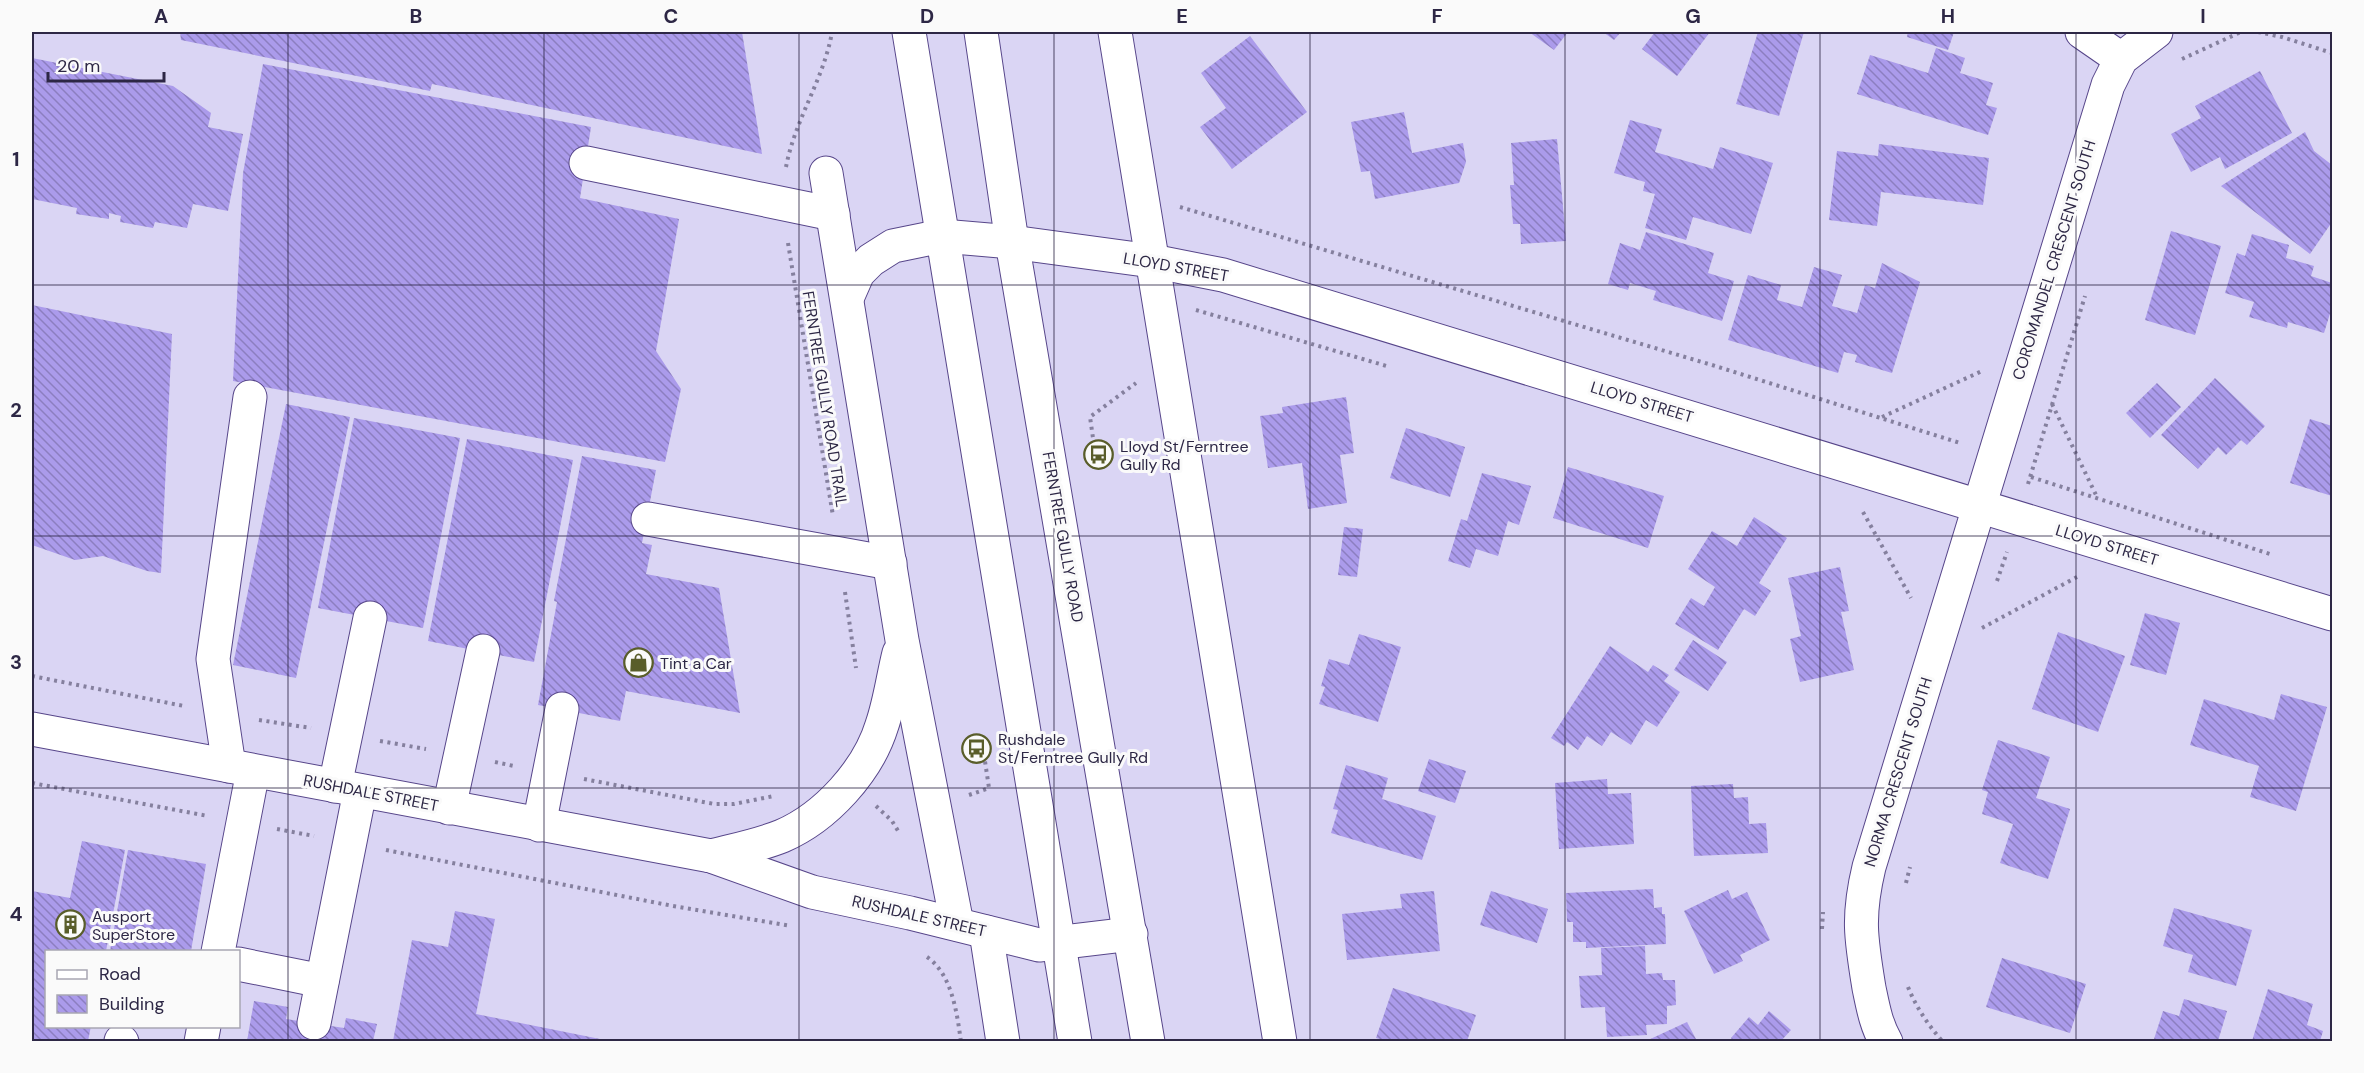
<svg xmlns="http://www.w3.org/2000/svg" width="2364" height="1073" font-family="'DM Sans',sans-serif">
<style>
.building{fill:url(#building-back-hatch)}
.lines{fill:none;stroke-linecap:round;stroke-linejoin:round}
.minor-casing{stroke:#57468a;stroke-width:35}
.major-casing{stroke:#57468a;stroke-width:35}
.path{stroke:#85809e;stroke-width:4;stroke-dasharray:3 4.5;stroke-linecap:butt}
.minor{stroke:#fff;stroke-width:33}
.major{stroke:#fff;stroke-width:33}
.grid{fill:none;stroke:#2d2745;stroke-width:1.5;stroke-opacity:0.55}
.labels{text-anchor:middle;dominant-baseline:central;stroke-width:6;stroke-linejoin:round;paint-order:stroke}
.street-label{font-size:16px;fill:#2d2745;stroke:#fafafa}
.poi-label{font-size:16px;fill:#2d2745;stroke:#fafafa;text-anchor:start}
.neatline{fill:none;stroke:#2d2745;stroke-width:2}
.grid-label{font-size:20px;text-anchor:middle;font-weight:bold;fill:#2d2745}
</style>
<defs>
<pattern id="building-back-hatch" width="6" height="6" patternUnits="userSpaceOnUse" patternTransform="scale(1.5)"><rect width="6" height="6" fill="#ab9beb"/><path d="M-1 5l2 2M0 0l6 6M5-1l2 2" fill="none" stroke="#8c7ec0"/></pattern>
</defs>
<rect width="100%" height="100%" fill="#dad5f4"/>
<g class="building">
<path d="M180 32H742L762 154 432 84 430 91 181 40Z"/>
<path d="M1529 32H1568L1554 50Z"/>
<path d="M1603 32H1621L1614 40Z"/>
<path d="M1655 32H1710L1677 76 1642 49Z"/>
<path d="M1758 32H1804L1779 116 1736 104Z"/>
<path d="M1908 32H1954L1948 50 1907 37Z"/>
<path d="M1250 36 1307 112 1232 169 1200 127 1226 108 1201 73Z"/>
<path d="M1936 48 1965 58 1960 73 1993 83 1986 105 1997 108 1988 135 1857 94 1870 55 1928 73Z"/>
<path d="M32 58 173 86 211 113 208 127 243 134 228 211 193 204 187 228 155 222 153 228 120 222 121 216 109 213V219L76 214 77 208 32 199Z"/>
<path d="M263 64 591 127 580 198 679 219 656 351 681 389 665 462 233 381 243 173Z"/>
<path d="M2260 71 2292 133 2225 169 2220 157 2191 172 2171 134 2201 118 2195 106Z"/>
<path d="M1404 112 1412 153 1463 143 1466 162 1459 183 1375 199 1370 171 1361 172 1351 122Z"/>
<path d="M1630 120 1662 129 1655 152 1713 169 1720 147 1773 163 1751 234 1693 217 1686 240 1645 228 1655 194 1643 191 1645 182 1614 173Z"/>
<path d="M2305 132 2314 151 2332 165V222L2310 254 2221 186Z"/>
<path d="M1557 139 1566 241 1521 244 1520 224H1513L1510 185H1514L1511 143Z"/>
<path d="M1879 144 1989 158 1983 205 1881 192 1877 226 1829 220 1837 151 1878 156Z"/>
<path d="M2171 231 2221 246 2195 335 2145 320Z"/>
<path d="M1646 232 1714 253 1708 273 1734 281 1722 321 1653 300 1656 291 1630 283 1628 290 1608 284 1620 243 1640 250Z"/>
<path d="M2252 234 2289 245 2286 258 2314 266 2311 276 2332 283V307L2324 333 2288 322 2287 328 2249 317 2254 302 2225 293 2237 253 2245 256Z"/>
<path d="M1882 263 1920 282 1892 373 1855 362 1857 355 1844 352 1838 373 1728 340 1748 275 1781 285 1777 300 1802 307 1814 267 1842 275 1832 306 1857 313 1865 285 1875 288Z"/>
<path d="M32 305 172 334 161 573 147 571 103 556 75 560 32 545Z"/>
<path d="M2215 378 2265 426 2247 445 2241 440 2226 455 2218 447 2198 469 2161 435Z"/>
<path d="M2157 383 2181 407 2150 438 2126 413Z"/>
<path d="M1346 397 1354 453 1340 455 1347 503 1308 509 1302 463 1268 468 1260 416 1283 413 1282 407Z"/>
<path d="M286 404 350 417 296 678 233 665Z"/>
<path d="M354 418 460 438 423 628 318 608Z"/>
<path d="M2310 419 2332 426V496L2290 483Z"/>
<path d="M1406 428 1465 447 1450 497 1390 478Z"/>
<path d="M467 439 573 460 534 662 428 641Z"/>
<path d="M582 456 656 470 642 543 652 545 646 574 719 588 740 713 626 691 620 721 538 705 557 602 554 601Z"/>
<path d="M1568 467 1664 496 1648 548 1553 518Z"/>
<path d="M1482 473 1531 486 1519 525 1508 521 1498 556 1476 549 1470 568 1448 561 1461 519 1467 521Z"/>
<path d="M1754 517 1787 538 1759 583 1771 591 1755 616 1744 609 1718 650 1675 624 1691 598 1704 606 1715 587 1688 569 1712 531 1737 546Z"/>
<path d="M1344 527 1363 529 1357 577 1338 575Z"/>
<path d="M1840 567 1849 611 1841 612 1854 670 1800 682 1790 639 1801 636 1788 578Z"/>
<path d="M2145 613 2180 623 2166 675 2130 665Z"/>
<path d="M2058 632 2125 656 2098 732 2032 709Z"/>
<path d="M1359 634 1401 647 1378 722 1319 704 1325 687 1321 686 1329 659 1349 665Z"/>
<path d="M1693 640 1727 662 1708 691 1674 670Z"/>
<path d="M1610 646 1648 672 1653 665 1669 675 1664 681 1680 692 1657 727 1646 720 1631 745 1611 732 1602 746 1587 736 1578 750 1567 742 1564 746 1551 738Z"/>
<path d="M2281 694 2327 707 2296 811 2250 797 2259 766 2190 745 2204 699 2274 720Z"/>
<path d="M1998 740 2050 757 2036 798 2070 809 2048 879 2000 863 2013 824 1982 814 1988 792 1982 790Z"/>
<path d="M1429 759 1466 771 1455 803 1418 791Z"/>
<path d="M1346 765 1388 778 1382 799 1436 816 1422 860 1331 833 1338 810 1333 809Z"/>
<path d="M1607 779 1608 794 1631 793 1634 844 1559 849 1555 783Z"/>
<path d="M1733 784 1734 798 1748 797 1749 824 1766 823 1768 853 1694 856 1691 786Z"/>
<path d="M82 841 125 850 106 951H46V1026H91L88 1041H32V891L70 898Z"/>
<path d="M128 850 206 864 191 951H110Z"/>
<path d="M1653 889 1654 908 1662 907V914H1665L1666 944 1586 948V942H1573V922H1567L1566 893Z"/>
<path d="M1728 890 1732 899 1747 892 1770 940 1740 955 1743 961 1714 974 1684 911Z"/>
<path d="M1434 891 1440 951 1347 960 1342 914 1402 908 1400 894Z"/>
<path d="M1491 891 1548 909 1537 943 1480 925Z"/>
<path d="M2174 908 2252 930 2236 986 2188 972 2193 955 2163 946Z"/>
<path d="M455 911 495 919 476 1014 610 1041H393L412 940 448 947Z"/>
<path d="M1645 946 1646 974 1662 973 1663 980H1675L1676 1005 1667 1006V1024L1646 1025 1647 1035 1607 1037 1605 1007 1581 1008 1579 976 1602 975 1601 948Z"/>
<path d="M2002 958 2086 984 2070 1033 1986 1007Z"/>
<path d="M1393 988 1476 1015 1467 1041H1387L1376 1038Z"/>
<path d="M2268 989 2313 1004 2307 1025 2323 1031 2320 1041H2252Z"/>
<path d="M2184 999 2227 1011 2218 1041H2161L2154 1039 2163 1011 2179 1016Z"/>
<path d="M254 1001 288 1007 286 1019 344 1028 346 1018 377 1024 373 1041H247Z"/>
<path d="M1769 1011 1791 1030 1781 1041H1733L1731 1038 1749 1017 1758 1025Z"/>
<path d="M1687 1022 1697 1041H1646Z"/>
</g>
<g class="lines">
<defs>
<g id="minor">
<path d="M1115 32 1280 1042"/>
<path d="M2082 32 2121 59"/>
<path d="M586 163 833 214"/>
<path d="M826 173 902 640 957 924"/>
<path d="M847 298 858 273 871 260 893 246 942 236 1012 242 1152 261 1223 275 2332 614"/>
<path d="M648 519 890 563"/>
<path d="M32 729 711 856 812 892 910 913 1039 945 1131 934"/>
<path d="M229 766 213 659 250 397"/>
<path d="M335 786 370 618"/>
<path d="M449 808 483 651"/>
<path d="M539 825 562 709"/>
<path d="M711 856C735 850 760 845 782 836 826 817 868 771 882 725 890 702 893 677 899 653"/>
<path d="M986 932 1003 1042"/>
<path d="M218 952 253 771"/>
<path d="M238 964 322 981"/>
<path d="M314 1023 360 791"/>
<path d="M121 1041 122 1042"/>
<path d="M201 1042 204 1026"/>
<path d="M1886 1042C1876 1025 1873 1007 1869 988 1861 939 1857 917 1869 867L2108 85 2121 59 2156 32"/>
</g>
<g id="major">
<path d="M909 32 1075 1042"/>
<path d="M981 32 1012 242 1148 1042"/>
</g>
</defs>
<use href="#minor" class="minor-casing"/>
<use href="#major" class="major-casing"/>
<g class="path">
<path d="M2258 32 2282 37 2332 53"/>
<path d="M2182 59 2241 32"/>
<path d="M786 167C795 119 824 79 832 32"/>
<path d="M1180 207 1712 365 1960 443"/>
<path d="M788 243 833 516"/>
<path d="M1196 310 1390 367"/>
<path d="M2052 404 2097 497"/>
<path d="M1882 417 1982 371"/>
<path d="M1095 452 1090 417 1136 383"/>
<path d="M2031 477 2270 554"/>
<path d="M2028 484 2085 296"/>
<path d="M1863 512 1911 598"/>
<path d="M1997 581 2007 552"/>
<path d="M845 592 856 668"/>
<path d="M1982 628 2077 577"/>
<path d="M32 676 184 706"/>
<path d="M259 720 311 728"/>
<path d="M380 741 426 749"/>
<path d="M495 762 514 766"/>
<path d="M584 779 714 804H734L774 796"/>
<path d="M32 783 208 816"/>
<path d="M969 795 989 788 983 748"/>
<path d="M876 806 892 821 900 834"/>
<path d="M277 829 314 836"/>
<path d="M386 850 673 906 791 926"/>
<path d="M1906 883 1910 867"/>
<path d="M1822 929 1823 912"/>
<path d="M927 957C952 974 957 1013 961 1042"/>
<path d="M1908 987C1916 1007 1928 1025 1943 1042"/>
</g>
<use href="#minor" class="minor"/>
<use href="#major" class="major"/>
</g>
<path class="grid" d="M288 32V1042M544 32V1042M799 32V1042M1054 32V1042M1310 32V1042M1565 32V1042M1820 32V1042M2076 32V1042M32 285H2332M32 536H2332M32 788H2332"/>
<defs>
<symbol id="bus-ring" viewBox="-11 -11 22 22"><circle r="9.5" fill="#fafafa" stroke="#595d2a" stroke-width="1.5"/><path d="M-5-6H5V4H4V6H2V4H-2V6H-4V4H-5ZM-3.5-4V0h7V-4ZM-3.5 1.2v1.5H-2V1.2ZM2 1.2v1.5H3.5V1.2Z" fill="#595d2a"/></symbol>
<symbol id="shop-ring" viewBox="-11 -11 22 22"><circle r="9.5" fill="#fafafa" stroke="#595d2a" stroke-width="1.5"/><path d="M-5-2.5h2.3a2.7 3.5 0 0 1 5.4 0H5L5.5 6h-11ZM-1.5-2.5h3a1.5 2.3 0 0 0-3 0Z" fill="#595d2a"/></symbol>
<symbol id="building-ring" viewBox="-11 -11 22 22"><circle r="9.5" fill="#fafafa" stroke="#595d2a" stroke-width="1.5"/><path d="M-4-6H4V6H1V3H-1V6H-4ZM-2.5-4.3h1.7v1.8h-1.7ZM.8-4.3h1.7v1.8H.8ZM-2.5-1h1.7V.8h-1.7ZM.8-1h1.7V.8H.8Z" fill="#595d2a"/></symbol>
</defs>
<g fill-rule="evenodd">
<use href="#bus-ring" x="1082" y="438" width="33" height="33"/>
<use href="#shop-ring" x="622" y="646" width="33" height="33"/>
<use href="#bus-ring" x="960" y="732" width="33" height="33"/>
<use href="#building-ring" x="54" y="908" width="33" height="33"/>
</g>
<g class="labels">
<g class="street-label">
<text transform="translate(2054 260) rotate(-73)">COROMANDEL CRESCENT SOUTH</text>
<text transform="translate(1176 267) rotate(10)">LLOYD STREET</text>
<text transform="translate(825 399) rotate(81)">FERNTREE GULLY ROAD TRAIL</text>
<text transform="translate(1642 402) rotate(17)">LLOYD STREET</text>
<text transform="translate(1063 537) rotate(80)">FERNTREE GULLY ROAD</text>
<text transform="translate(2107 545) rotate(17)">LLOYD STREET</text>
<text transform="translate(1898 772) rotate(-73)">NORMA CRESCENT SOUTH</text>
<text transform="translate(371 793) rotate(11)">RUSHDALE STREET</text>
<text transform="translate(919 916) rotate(13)">RUSHDALE STREET</text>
</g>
<g class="poi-label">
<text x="1120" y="446">Lloyd St/Ferntree<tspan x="1120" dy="18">Gully Rd</tspan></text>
<text x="660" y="663">Tint a Car</text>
<text x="998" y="739">Rushdale<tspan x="998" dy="18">St/Ferntree Gully Rd</tspan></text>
<text x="92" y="916">Ausport<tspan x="92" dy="18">SuperStore</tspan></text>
</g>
</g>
<rect width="2364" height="1073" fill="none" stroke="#fafafa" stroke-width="66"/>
<rect x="45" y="950" width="195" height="78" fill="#fafafa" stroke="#a8a6b2" stroke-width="1.5"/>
<rect x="57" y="970" width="30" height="9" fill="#ffffff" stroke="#a8a6b2" stroke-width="1.5"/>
<text x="99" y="980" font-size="18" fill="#2d2745">Road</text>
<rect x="57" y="995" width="30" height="18" fill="url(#building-back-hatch)" stroke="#a8a6b2" stroke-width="1.5"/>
<text x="99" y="1010" font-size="18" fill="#2d2745">Building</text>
<path d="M48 72v9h116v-9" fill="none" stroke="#2d2745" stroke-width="3"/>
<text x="57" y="72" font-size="18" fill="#2d2745" stroke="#fafafa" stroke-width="4.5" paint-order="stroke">20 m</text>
<rect x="33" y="33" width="2298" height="1007" class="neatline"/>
<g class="grid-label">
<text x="161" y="23">A</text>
<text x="416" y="23">B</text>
<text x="671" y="23">C</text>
<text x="927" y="23">D</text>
<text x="1182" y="23">E</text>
<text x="1437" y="23">F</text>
<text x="1693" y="23">G</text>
<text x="1948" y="23">H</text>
<text x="2203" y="23">I</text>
<text x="16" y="166">1</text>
<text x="16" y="417">2</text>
<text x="16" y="669">3</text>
<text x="16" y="921">4</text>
</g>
</svg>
